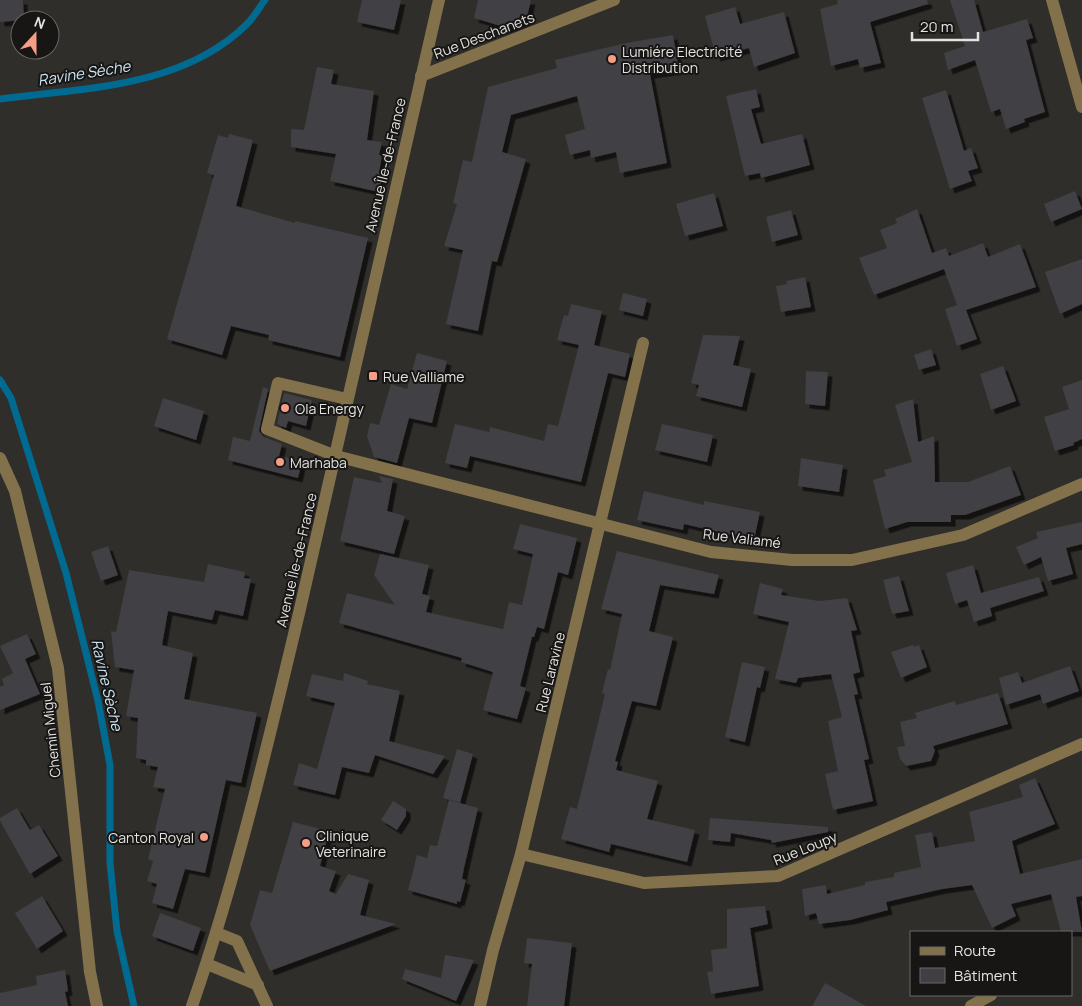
<svg xmlns="http://www.w3.org/2000/svg" width="1082" height="1006" font-family="Manrope,sans-serif">
<style>
.lines{fill:none;stroke-linecap:round;stroke-linejoin:round}
.stream{stroke:#006a91;stroke-width:7}
.building{fill:#413f44;filter:url(#shadow)}
.minor{stroke:#82714b;stroke-width:12}
.poi-dot{fill:#f49e88;stroke:#171614;stroke-width:2}
.labels{text-anchor:middle;dominant-baseline:central;stroke-width:4;stroke-linejoin:round;paint-order:stroke}
.street-label{font-size:14px;fill:#e4e3e0;stroke:#171614}
.poi-label{font-size:14px;fill:#e4e3e0;stroke:#171614;text-anchor:start}
.water-label{font-size:15px;font-style:italic;fill:#cce4f2;stroke:#171614}
</style>
<defs>
<filter id="shadow"><feDropShadow dx="4.5" dy="4.5" stdDeviation="0" flood-color="#0009"/></filter>
</defs>
<rect width="100%" height="100%" fill="#302e2a"/>
<g class="lines">
<g class="stream">
<path d="M0 99C83 88 183 88 247 24 254 17 259 8 265 0"/>
<path d="M0 380 11 398 66 573 98 701 110 765V863L117 931 134 1006"/>
</g>
</g>
<g class="building">
<path d="M0 0H23L24 20 0 22Z"/>
<path d="M362 0H401L394 30 357 22Z"/>
<path d="M478 0H531L526 21 507 28 474 18Z"/>
<path d="M837 0H927L928 4 870 22 881 63 860 68 858 59 831 66 820 9 838 4Z"/>
<path d="M950 0H974L983 32 1027 19 1033 38 1026 40 1045 112 1024 119 1025 122 1006 129 1000 109 991 112 975 60 948 70 944 53 965 46Z"/>
<path d="M735 7 740 24 784 12 795 53 754 67 749 48 716 57 705 16Z"/>
<path d="M673 35 679 70 650 74 667 163 620 173 616 152 591 158 590 150 570 155 565 135 585 129 577 96 511 115 502 152 526 159 497 262 492 261 478 331 446 324 463 250 444 246 457 204 453 203 463 160 472 162 488 87 557 68 555 60 626 43Z"/>
<path d="M317 67 334 70 331 84 374 91 367 140 382 142 379 155H382L379 173H383L379 192 330 181 336 154 291 147V129L304 130Z"/>
<path d="M756 89 760 107 751 109 761 144 802 134 810 165 761 178 760 173 745 176 726 96Z"/>
<path d="M946 90 964 151 971 148 978 168 968 171 972 181 950 189 922 98Z"/>
<path d="M229 134 253 140 236 206 295 223V221L368 238 340 357 268 340 269 335 231 326 222 355 167 339 214 175 207 173 218 135 228 138Z"/>
<path d="M1075 191 1082 209 1051 222 1044 204Z"/>
<path d="M714 193 723 226 685 236 676 204Z"/>
<path d="M917 209 932 253 946 248 949 256 983 243 988 257 1020 244 1036 287 966 310 977 339 957 346 945 309 957 305 944 269 874 295 859 258 887 248 880 230 897 223 895 219Z"/>
<path d="M791 210 798 235 772 242 766 217Z"/>
<path d="M1082 259V304L1060 314 1045 272Z"/>
<path d="M805 277 811 307 781 312 776 286 787 284 786 281Z"/>
<path d="M623 293 647 299 643 316 619 310Z"/>
<path d="M571 304 602 311 594 345 630 354 625 377 608 373 581 482 470 456 467 468 445 463 455 424 489 432 490 427 544 441 548 424 558 426 579 345 557 340 564 315 568 316Z"/>
<path d="M703 335 740 336 733 365 751 369 742 407 696 396 699 385 691 383Z"/>
<path d="M931 349 936 365 919 370 914 355Z"/>
<path d="M417 353 447 361 432 423 409 418 397 463 374 457 367 436 370 423 379 425 391 384 407 389Z"/>
<path d="M1003 366 1016 401 991 410 980 374Z"/>
<path d="M806 371 828 372 825 406 805 404Z"/>
<path d="M1082 380V439L1073 443 1074 445 1055 451 1044 417 1069 409 1062 387Z"/>
<path d="M263 387 268 389 259 431 264 437 282 444 279 456 302 461 298 478 228 460 233 437 250 441Z"/>
<path d="M284 393 312 400 306 426 288 421 286 428 277 424Z"/>
<path d="M163 398 204 411 196 440 154 426Z"/>
<path d="M913 399 918 442 934 436 935 482H968L1010 466 1021 495 965 515H951V522H907L885 529 873 480 886 476 884 470 912 462 895 405Z"/>
<path d="M662 424 713 435 707 462 655 450Z"/>
<path d="M801 458 843 465 839 492 798 486Z"/>
<path d="M379 476 393 479 387 511 405 516 394 554 340 541 354 477 382 483Z"/>
<path d="M644 491 704 505V501L760 512 754 540 684 524 683 530 637 520Z"/>
<path d="M1082 522V544L1066 548 1073 574 1048 581 1041 557 1024 565 1016 547 1038 538 1036 532Z"/>
<path d="M520 524 577 538 568 575 558 572 544 629 537 627 534 637H532L520 686 526 688 517 719 483 710 493 672 461 662 462 658 339 623 347 593 395 605 374 575 380 554 429 565 422 594 430 596 426 612 503 629 509 602 522 605 533 554 513 549Z"/>
<path d="M108 546 118 575 101 581 91 552Z"/>
<path d="M617 551 719 575 714 594 660 585 649 631 673 637 656 706 632 701 615 761 618 762 616 770 658 781 647 819 695 830 687 862 611 844 609 852 561 839 570 807 577 809 605 694 602 693 608 669 610 670 622 614 601 609Z"/>
<path d="M208 564 245 572 244 578 251 579 243 616 215 610 212 620 168 611 162 645 193 653 184 699 257 713 241 783 226 780 205 873 185 869 173 909 152 903 157 884 147 881 153 861 148 859 165 789 153 787 158 767 146 765V760L136 758 138 718 126 716 134 670 115 667 111 631 116 632 129 570 204 582Z"/>
<path d="M973 565 981 593 1039 577 1044 591 990 608 992 616 974 622 967 600 955 604 946 573Z"/>
<path d="M899 576 909 611 892 614 883 580Z"/>
<path d="M760 583 783 589 781 595 819 601 847 598 857 630 851 631 860 672 853 674 858 694 854 695 869 759 864 760 873 801 833 810 825 774 838 771 828 721 842 717 831 674 798 678 796 683 775 679 789 622 753 614Z"/>
<path d="M27 634 36 654 25 659 40 694 0 710V687L4 685 2 679 13 673 0 646Z"/>
<path d="M913 645 914 647 919 645 927 667 901 678 891 652Z"/>
<path d="M742 662 765 667 760 688 757 687 745 742 725 737Z"/>
<path d="M1070 666 1079 691 1043 704 1040 694 1006 705 999 678 1018 672 1022 683Z"/>
<path d="M344 673 368 681 367 684 400 691 389 741 445 756 433 774 375 755 369 773 342 767 335 795 293 785 299 763 317 769 335 703 306 696 312 674 343 681Z"/>
<path d="M998 693 1008 724 933 746 935 751 931 761 906 766 900 759 897 747 905 746 900 722 917 718 915 713 955 701 956 705Z"/>
<path d="M457 749 473 754 460 803 443 798Z"/>
<path d="M1035 778 1055 824 1012 841 1020 874 1082 859V896L1076 897 1082 932H1061L1051 894 1011 904 1016 916 992 928 972 885 942 889 886 902 888 910 850 920 819 924 816 913 805 916 802 889 826 885 827 894 865 885V882L894 877V873L921 867 915 835 932 832 935 848 975 841 969 812 1023 797 1019 785Z"/>
<path d="M449 800 478 808 464 868 462 879 466 880 460 902 457 901V904L408 890 417 855 427 858 430 845 437 846Z"/>
<path d="M393 801 406 809V816L397 830 381 820Z"/>
<path d="M17 808 30 830 39 825 58 856 30 874 0 821V818Z"/>
<path d="M710 818 828 827V832L772 843 771 840 731 833 730 842 708 840Z"/>
<path d="M293 822 329 831 320 866 336 871 329 891 336 894 348 874 369 880 360 915 396 924 270 971 250 925 260 890 272 893Z"/>
<path d="M42 896 63 931 37 949 15 913Z"/>
<path d="M765 906 768 924 750 928 759 986 711 994 707 972 713 971 711 950 727 948V909Z"/>
<path d="M160 913 201 928 193 951 152 936Z"/>
<path d="M527 938 572 943 564 1006H527L532 964 524 963Z"/>
<path d="M445 955 474 960 456 1001 402 979 405 969 441 978Z"/>
<path d="M65 970 68 991 65 992 68 1006H0V993L37 985 36 976Z"/>
<path d="M825 983 866 1006H812Z"/>
</g>
<g class="lines">
<g class="minor">
<path d="M1052 0 1082 107"/>
<path d="M421 76 614 0"/>
<path d="M347 399 278 383 267 429 336 456 711 552 792 560H852L963 535 1082 484"/>
<path d="M0 458 15 491 58 668 90 972 97 1006"/>
<path d="M521 854 644 883 778 876 1082 744"/>
<path d="M217 933 237 941 267 1006"/>
<path d="M207 964 258 985"/>
<path d="M192 1006C237 876 268 743 300 609 348 406 391 203 439 0"/>
<path d="M480 1006 493 950 521 854 643 343"/>
<path d="M971 1006 991 995"/>
</g>
</g>
<g class="poi-dot">
<circle cx="612" cy="59" r="5"/>
<rect x="368" y="371" width="10" height="10" rx="2.5"/>
<circle cx="285" cy="408" r="5"/>
<circle cx="280" cy="462" r="5"/>
<circle cx="204" cy="837" r="5"/>
<circle cx="306" cy="843" r="5"/>
</g>
<g class="labels">
<g class="street-label">
<text transform="translate(484 35) rotate(-21)">Rue Deschanets</text>
<text transform="translate(385 165) rotate(-77)">Avenue Île-de-France</text>
<text transform="translate(742 538) rotate(7)">Rue Valiamé</text>
<text transform="translate(296 560) rotate(-77)">Avenue Île-de-France</text>
<text transform="translate(550 672) rotate(-76)">Rue Laravine</text>
<text transform="translate(50 730) rotate(-96)">Chemin Miguel</text>
<text transform="translate(805 848) rotate(-22)">Rue Loupy</text>
</g>
<g class="poi-label">
<text x="622" y="51">Lumiére Electricité<tspan x="622" dy="16">Distribution</tspan></text>
<text x="383" y="376">Rue Valliame</text>
<text x="295" y="408">Ola Energy</text>
<text x="290" y="462">Marhaba</text>
<text x="316" y="835">Clinique<tspan x="316" dy="16">Veterinaire</tspan></text>
<text x="194" y="837" text-anchor="end">Canton Royal</text>
</g>
<g class="water-label">
<text transform="translate(84 73) rotate(-9)">Ravine Sèche</text>
<text transform="translate(107 685) rotate(77)">Ravine Sèche</text>
</g>
</g>
<rect x="910" y="931" width="162" height="65" fill="#171614" stroke="#696866"/>
<rect x="920" y="947" width="25" height="8" fill="#82714b" stroke="#696866"/>
<text x="954" y="956" font-size="15" fill="#e4e3e0">Route</text>
<rect x="920" y="968" width="25" height="15" fill="#413f44" stroke="#696866"/>
<text x="954" y="981" font-size="15" fill="#e4e3e0">Bâtiment</text>
<g transform="translate(35 35) rotate(21)"><circle r="24" fill="#171614" stroke="#696866"/>
<path d="M0-4L9 19L0 12L-9 19Z" fill="#f49e88"/>
<text y="-8" font-size="14" font-weight="bold" text-anchor="middle" fill="#e4e3e0">N</text>
</g>
<path d="M912 32v8h66v-8" fill="none" stroke="#e4e3e0" stroke-width="2.5"/>
<text x="920" y="32" font-size="15" fill="#e4e3e0" stroke="#171614" stroke-width="4" paint-order="stroke">20 m</text>
</svg>
